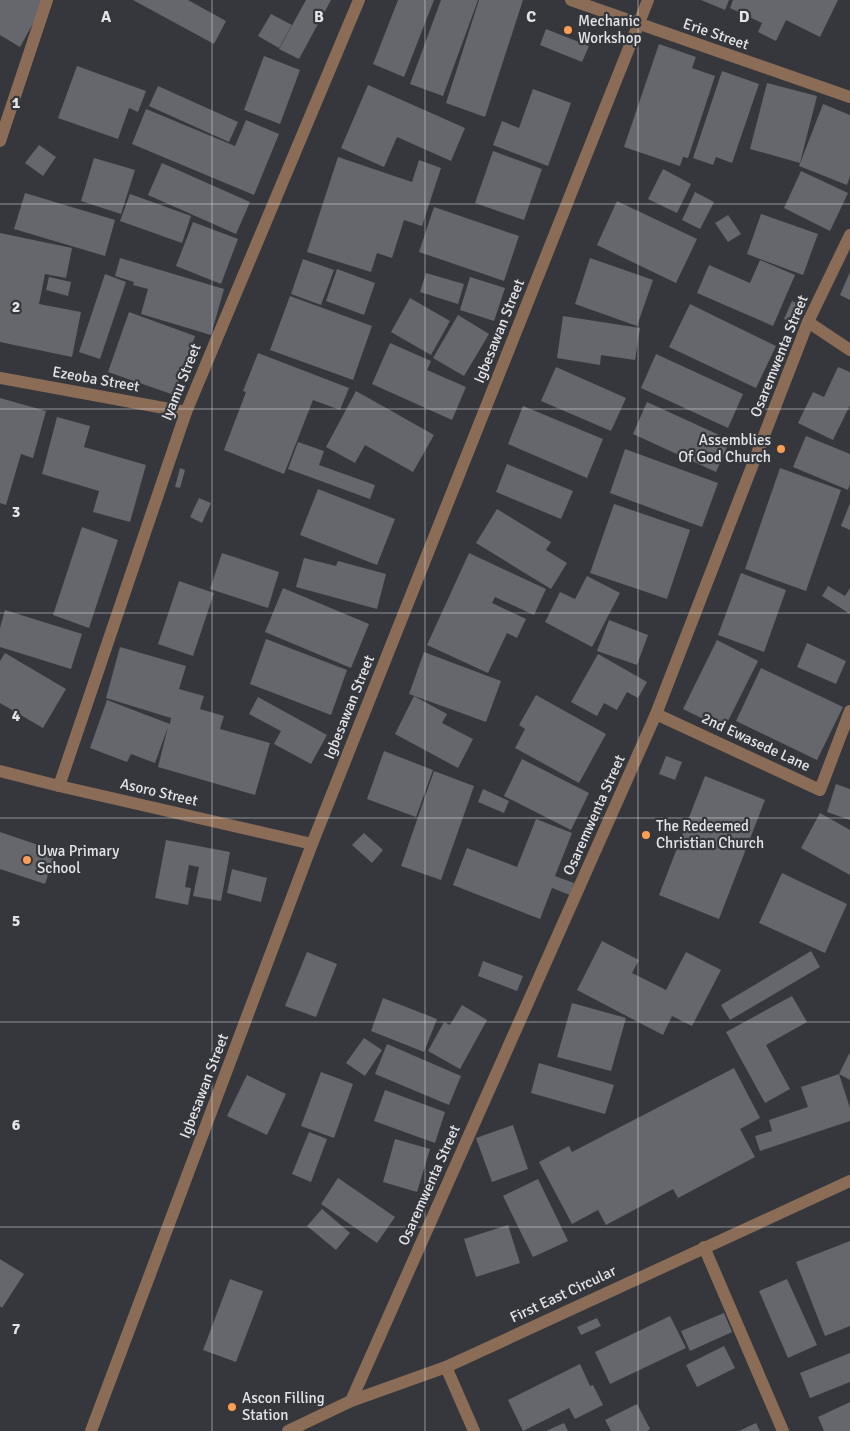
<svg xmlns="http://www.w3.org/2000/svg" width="850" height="1431" font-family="Signika,sans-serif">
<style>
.building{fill:#65676d}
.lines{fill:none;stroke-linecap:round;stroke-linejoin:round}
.minor{stroke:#8b6d57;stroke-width:12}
.grid{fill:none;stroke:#e3e4e7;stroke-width:1;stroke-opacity:0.55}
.poi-dot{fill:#fb9e51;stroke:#35373c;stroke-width:2}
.labels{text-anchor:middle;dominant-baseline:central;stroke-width:4.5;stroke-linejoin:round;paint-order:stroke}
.poi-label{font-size:15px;fill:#e3e4e7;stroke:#35373c;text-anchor:start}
.street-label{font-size:15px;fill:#e3e4e7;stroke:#35373c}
.grid-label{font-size:16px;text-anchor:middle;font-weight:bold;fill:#e3e4e7;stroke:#35373c;stroke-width:4.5;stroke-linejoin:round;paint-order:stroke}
</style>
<rect width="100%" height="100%" fill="#35373c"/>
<g class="building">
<path d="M0 0H46L20 47 0 35Z"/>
<path d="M133 0H188L226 21 214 44Z"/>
<path d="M306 0H331L299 59 279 49Z"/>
<path d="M398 0H434L404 77 373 64Z"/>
<path d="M441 0H478L443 96 410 84Z"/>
<path d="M479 0H523L485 117 446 103Z"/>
<path d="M701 0H729L725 10Z"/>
<path d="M733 0H838L820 37 786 20 776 41 758 32 762 23 730 8Z"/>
<path d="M271 14 292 25 279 48 258 36Z"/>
<path d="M546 29 589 46 582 62 540 45Z"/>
<path d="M659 44 696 57 692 68 715 76 688 158 683 157 680 166 624 147Z"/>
<path d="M264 56 300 70 280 124 244 110Z"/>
<path d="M77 66 146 91 138 112 129 108 118 139 58 118Z"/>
<path d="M722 71 759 84 732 163 716 157 713 165 693 158Z"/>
<path d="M767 83 817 96 800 163 750 149Z"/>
<path d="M368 85 465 128 451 161 397 137 384 167 341 148Z"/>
<path d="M158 86 238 122 229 142 149 106Z"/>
<path d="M533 89 571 103 548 166 493 145 502 121 519 128Z"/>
<path d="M823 104 850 115V176L847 185 799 166Z"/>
<path d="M146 109 235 146 246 120 279 134 254 195 132 144Z"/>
<path d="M39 145 56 157 43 176 25 163Z"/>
<path d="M493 151 542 169 524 220 475 203Z"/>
<path d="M338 157 412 182 419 160 441 168 422 226 404 220 392 258 377 253 371 272 307 252Z"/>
<path d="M94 158 135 170 121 214 81 201Z"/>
<path d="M162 163 250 202 236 234 148 195Z"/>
<path d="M663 169 691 184 677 213 648 199Z"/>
<path d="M801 171 848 193 830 231 784 208Z"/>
<path d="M695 192 714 202 700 229 682 220Z"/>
<path d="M25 193 115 220 105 256 14 229Z"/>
<path d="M130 194 191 216 182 243 120 221Z"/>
<path d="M617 201 697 239 676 283 597 245Z"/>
<path d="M434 207 519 236 504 281 419 252Z"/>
<path d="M761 214 818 234 803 275 747 254Z"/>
<path d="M728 215 741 234 728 242 715 223Z"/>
<path d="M193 222 238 239 221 284 176 266Z"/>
<path d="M0 233 72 248 66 278 45 274 39 304 81 312 72 357 0 342Z"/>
<path d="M120 258 224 289 211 335 141 314 148 289 133 285 134 282 115 276Z"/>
<path d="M590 258 653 280 637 326 575 304Z"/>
<path d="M303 259 334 270 321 305 291 294Z"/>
<path d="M760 260 795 275 773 326 697 293 709 265 750 283Z"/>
<path d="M337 269 375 283 364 315 326 301Z"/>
<path d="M850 272V300L840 295Z"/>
<path d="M426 273 464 284 458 304 420 292Z"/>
<path d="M105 274 126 282 100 359 79 352Z"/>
<path d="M49 277 71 282 68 296 46 290Z"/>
<path d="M470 277 505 288 494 321 460 310Z"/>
<path d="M290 296 372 326 353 380 270 350Z"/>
<path d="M410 298 450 321 431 355 391 332Z"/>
<path d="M792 301 801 305 794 323 784 319Z"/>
<path d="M690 304 776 346 756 388 669 347Z"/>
<path d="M129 312 195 336 174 395 108 372Z"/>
<path d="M458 315 489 334 464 376 433 358Z"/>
<path d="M563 316 640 328 635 360 601 355 600 365 557 358Z"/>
<path d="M390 343 431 361 427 370 466 387 452 420 372 384Z"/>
<path d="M258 353 349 388 340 410 313 400 284 474 224 450 246 392 243 391Z"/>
<path d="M656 354 743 394 728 428 641 388Z"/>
<path d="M556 367 626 398 611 431 541 401Z"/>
<path d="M838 367 850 372V405L833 440 798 423 813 392 824 397Z"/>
<path d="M356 391 434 435 413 472 365 445 355 463 326 447Z"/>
<path d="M0 398 46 411 33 458 21 454 6 505 0 503Z"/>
<path d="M647 402 730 440 716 472 633 434Z"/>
<path d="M523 406 603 439 587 478 508 444Z"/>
<path d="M57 417 90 426 84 447 146 465 130 522 93 512 99 491 42 474Z"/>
<path d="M806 436 850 454V484L848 490 793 467Z"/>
<path d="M298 442 324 451 319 465 375 485 370 499 288 469Z"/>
<path d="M625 449 718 483 702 527 610 493Z"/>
<path d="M507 464 573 491 561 519 496 492Z"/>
<path d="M180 468 185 470 180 488 175 487Z"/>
<path d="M780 468 841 490 806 591 745 569Z"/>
<path d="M318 489 395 519 377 565 300 535Z"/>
<path d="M199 498 211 503 202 523 190 517Z"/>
<path d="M850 503V530L841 526Z"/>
<path d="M614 504 690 530 667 599 590 573Z"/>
<path d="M497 509 551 542 546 550 567 563 551 589 476 543Z"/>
<path d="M82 527 118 540 89 628 53 615Z"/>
<path d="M222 553 279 572 268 608 210 589Z"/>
<path d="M469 553 546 589 534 615 495 597 492 603 526 619 517 638 507 633 488 673 427 645Z"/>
<path d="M304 558 336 566 338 561 386 574 377 609 296 587Z"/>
<path d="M741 573 786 590 764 652 718 635Z"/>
<path d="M587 576 620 593 592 647 545 622 560 592 575 599Z"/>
<path d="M179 581 214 593 193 656 158 644Z"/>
<path d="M828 586 845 596 850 588V614L822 596Z"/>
<path d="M283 588 369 624 351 668 265 632Z"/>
<path d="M5 610 82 634 71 669 0 647V628Z"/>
<path d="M609 620 648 635 637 665 597 651Z"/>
<path d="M266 639 347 670 331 715 250 684Z"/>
<path d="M717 640 758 661 724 729 683 709Z"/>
<path d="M807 643 846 661 836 684 797 667Z"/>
<path d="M120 647 186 666 179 689 204 696 200 709 224 716 220 729 270 743 255 795 158 767 168 727 155 763 131 754 127 762 90 748 107 700 170 724 171 718 106 698Z"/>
<path d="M424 652 501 681 486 722 409 694Z"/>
<path d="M5 653 66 689 43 728 0 703V661Z"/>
<path d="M598 654 647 682 638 698 627 692 617 710 604 703 597 716 571 702Z"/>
<path d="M761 668 843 707 817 760 736 721Z"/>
<path d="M536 695 606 734 579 783 515 748 525 729 519 725Z"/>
<path d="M414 696 447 714 442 723 473 739 458 768 395 734Z"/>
<path d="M258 697 327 735 311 764 274 744 281 731 249 714Z"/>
<path d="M384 751 433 770 416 817 367 799Z"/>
<path d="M666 756 682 762 675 780 659 774Z"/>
<path d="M522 759 589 793 571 830 504 796Z"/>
<path d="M434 771 474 786 441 880 401 866Z"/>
<path d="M705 776 765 800 719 919 659 895Z"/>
<path d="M836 784 850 789V820L827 812Z"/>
<path d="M483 789 509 801 504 813 478 802Z"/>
<path d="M820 813 850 830V875L801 848Z"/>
<path d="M536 819 572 833 555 876 574 883 570 895 552 888 540 919 453 885 467 848 517 867Z"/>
<path d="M0 832 56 851 45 884 0 869Z"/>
<path d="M364 833 383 850 372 863 352 845Z"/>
<path d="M166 840 230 852 221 901 193 896 199 867 189 865 185 887 191 888 188 905 155 898Z"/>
<path d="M232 869 267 878 261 902 227 893Z"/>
<path d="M782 873 847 904 825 953 759 923Z"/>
<path d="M602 941 639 960 632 973 666 990 686 952 721 970 692 1026 672 1016 663 1035 577 990Z"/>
<path d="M811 951 820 967 730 1020 721 1005Z"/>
<path d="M307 952 337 964 316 1017 285 1006Z"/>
<path d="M483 961 523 976 517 991 478 976Z"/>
<path d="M792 996 807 1022 766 1045 790 1089 765 1103 726 1032Z"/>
<path d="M383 998 437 1019 424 1052 371 1031Z"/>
<path d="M572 1003 626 1018 611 1071 557 1057Z"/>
<path d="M462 1005 487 1020 460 1069 428 1051 444 1022 450 1025Z"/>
<path d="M364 1038 382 1050 365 1076 346 1063Z"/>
<path d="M387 1044 461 1076 449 1105 375 1074Z"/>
<path d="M850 1052V1080L839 1074Z"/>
<path d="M539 1063 614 1085 605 1114 531 1093Z"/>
<path d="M734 1068 760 1118 740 1129 755 1157 678 1198 673 1189 606 1225 598 1210 572 1224 539 1162 569 1146 572 1152Z"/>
<path d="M321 1072 353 1084 334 1138 301 1126Z"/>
<path d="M839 1074 850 1108V1121L760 1151 755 1136 772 1131 769 1120 808 1107 801 1087Z"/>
<path d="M247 1075 286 1094 267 1135 227 1116Z"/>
<path d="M385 1090 445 1112 435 1143 374 1121Z"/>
<path d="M513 1125 528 1169 492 1182 476 1138Z"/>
<path d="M309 1132 327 1139 311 1182 292 1174Z"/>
<path d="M395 1139 430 1149 417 1192 383 1182Z"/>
<path d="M338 1178 395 1217 377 1243 321 1204Z"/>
<path d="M538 1179 568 1241 533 1257 503 1196Z"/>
<path d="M322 1209 350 1233 336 1250 307 1226Z"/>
<path d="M508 1225 520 1263 476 1277 464 1239Z"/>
<path d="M850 1241V1326L825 1336 796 1262Z"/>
<path d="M0 1259 24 1274 2 1308 0 1306Z"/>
<path d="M230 1279 263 1291 236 1362 203 1350Z"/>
<path d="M787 1279 817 1345 788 1358 759 1291Z"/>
<path d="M724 1313 732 1332 690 1351 681 1331Z"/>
<path d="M670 1316 686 1348 610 1384 595 1352Z"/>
<path d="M597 1318 601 1326 581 1335 577 1327Z"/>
<path d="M724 1346 735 1368 697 1387 686 1365Z"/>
<path d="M850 1353V1382L810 1398 800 1373Z"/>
<path d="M580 1364 590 1386 593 1385 603 1405 575 1419 569 1408 523 1431 508 1400Z"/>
<path d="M850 1402V1431H824L818 1417Z"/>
<path d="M637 1404 650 1429 647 1431H611L605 1420Z"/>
<path d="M564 1423 568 1431H546Z"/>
<path d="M756 1423 760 1431H739Z"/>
</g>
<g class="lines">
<g class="minor">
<path d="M571 0 850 97"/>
<path d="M0 141 47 0"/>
<path d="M808 322 850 350"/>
<path d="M0 378 186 412"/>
<path d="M656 714 820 790 850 711"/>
<path d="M0 771 59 786 312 844"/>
<path d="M59 786 186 412 359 0"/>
<path d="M704 1247 783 1431"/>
<path d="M446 1367 474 1431"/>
<path d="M351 1401 656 714 808 322 850 235"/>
<path d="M91 1431 312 844 648 0"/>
<path d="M288 1431 351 1401 446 1367 850 1181"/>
</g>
</g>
<path class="grid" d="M212 0V1431M425 0V1431M638 0V1431M0 204H850M0 409H850M0 613H850M0 818H850M0 1022H850M0 1227H850"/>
<g class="poi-dot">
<circle cx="568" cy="30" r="5"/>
<circle cx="781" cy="449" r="5"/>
<circle cx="646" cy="835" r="5"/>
<circle cx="27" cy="860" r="5"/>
<circle cx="232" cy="1407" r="5"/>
</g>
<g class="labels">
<g class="poi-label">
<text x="578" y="21">Mechanic<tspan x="578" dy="17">Workshop</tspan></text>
<text x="771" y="440" text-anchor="end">Assemblies<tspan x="771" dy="17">Of God Church</tspan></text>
<text x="656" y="826">The Redeemed<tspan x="656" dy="17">Christian Church</tspan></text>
<text x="37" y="851">Uwa Primary<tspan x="37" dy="17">School</tspan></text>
<text x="242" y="1398">Ascon Filling<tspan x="242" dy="17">Station</tspan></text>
</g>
<g class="street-label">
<text transform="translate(716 34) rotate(19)">Erie Street</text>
<text transform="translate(499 331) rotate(-68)">Igbesawan Street</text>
<text transform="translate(779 356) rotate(-68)">Osaremwenta Street</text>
<text transform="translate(96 379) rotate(10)">Ezeoba Street</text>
<text transform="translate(181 382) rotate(-68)">Iyamu Street</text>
<text transform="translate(349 707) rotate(-68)">Igbesawan Street</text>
<text transform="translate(756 742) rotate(25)">2nd Ewasede Lane</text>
<text transform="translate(159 792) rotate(13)">Asoro Street</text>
<text transform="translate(594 815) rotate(-66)">Osaremwenta Street</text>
<text transform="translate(204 1086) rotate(-69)">Igbesawan Street</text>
<text transform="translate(429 1185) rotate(-66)">Osaremwenta Street</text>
<text transform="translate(563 1294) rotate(-25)">First East Circular</text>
</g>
</g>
<g class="grid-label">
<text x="106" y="22">A</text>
<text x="319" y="22">B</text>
<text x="531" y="22">C</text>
<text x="744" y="22">D</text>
<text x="16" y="108">1</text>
<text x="16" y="312">2</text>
<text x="16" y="517">3</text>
<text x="16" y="721">4</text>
<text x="16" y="926">5</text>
<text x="16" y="1130">6</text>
<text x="16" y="1334">7</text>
</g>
</svg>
